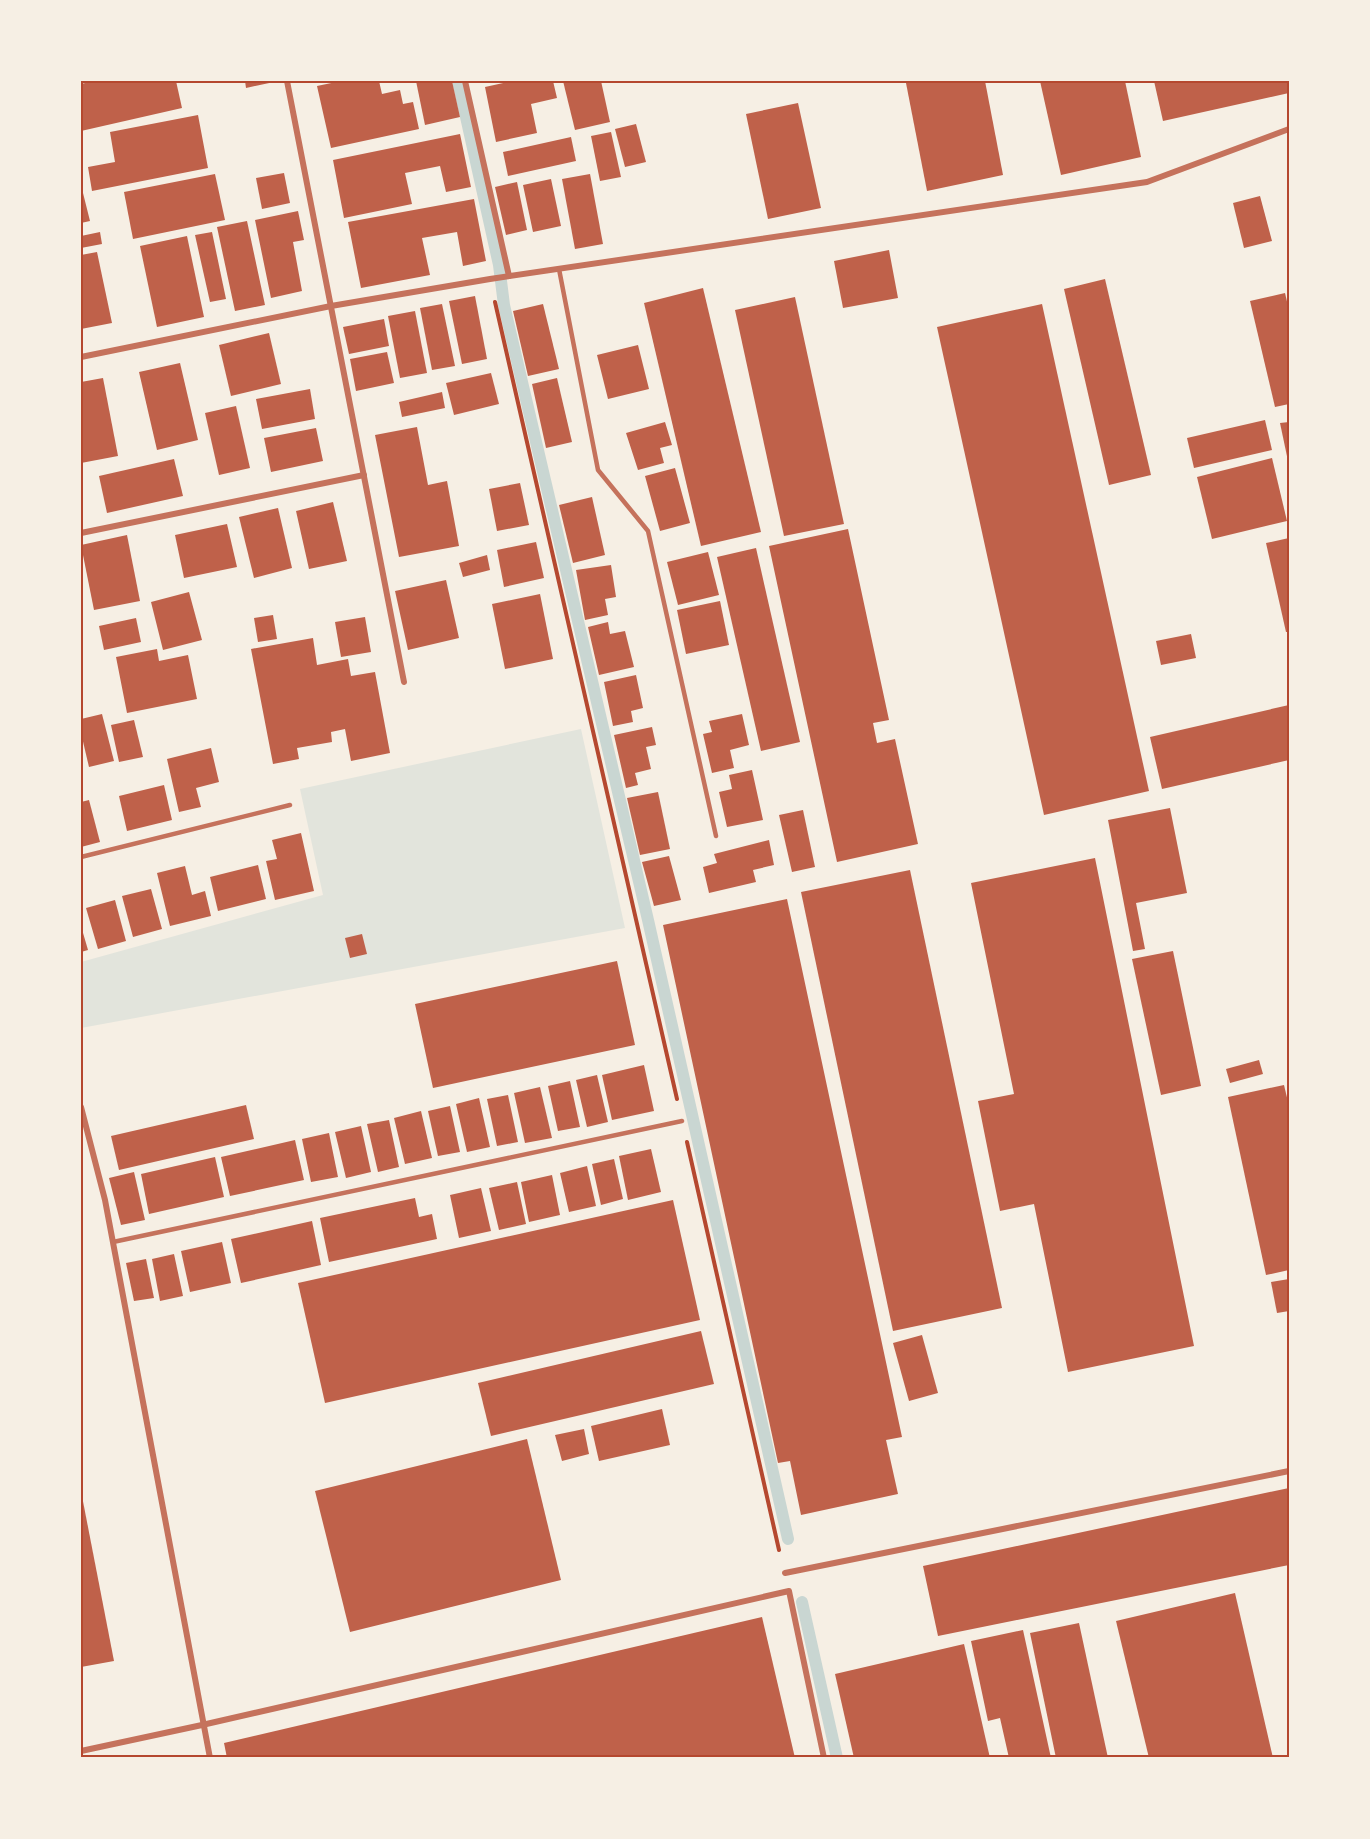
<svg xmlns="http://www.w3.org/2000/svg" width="1370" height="1839" font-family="Arial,sans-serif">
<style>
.green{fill:#e2e4dc}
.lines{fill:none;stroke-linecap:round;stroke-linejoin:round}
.stream{stroke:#c9d6d2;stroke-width:12}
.building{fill:#bf614a}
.path{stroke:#b5482f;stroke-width:4}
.service{stroke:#c5725c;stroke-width:4.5}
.minor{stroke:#c5725c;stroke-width:6}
.neatline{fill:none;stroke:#b5482f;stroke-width:2}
</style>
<rect width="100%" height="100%" fill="#f6efe4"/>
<path class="green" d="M581 729 625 928 81 1028V962L323 895 300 789Z"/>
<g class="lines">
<g class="stream">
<path d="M458 81 499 265 504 305 648 920 788 1539"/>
<path d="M802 1602 837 1758"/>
</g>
</g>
<g class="building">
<path d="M94 81H176L182 108 81 131V84Z"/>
<path d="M245 81H274V82L246 88Z"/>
<path d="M341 81H379L382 94 400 90 403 104 413 102 419 129 331 148 317 86Z"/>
<path d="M416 81H452L460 117 425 125Z"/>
<path d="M512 81H553L557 98 531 104 537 133 496 142 485 87Z"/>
<path d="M563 81H601L610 122 575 130Z"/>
<path d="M917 81H985L1003 175 927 191 906 83Z"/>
<path d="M1040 81H1125L1141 157 1061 175Z"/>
<path d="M1154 81H1289V93L1163 121Z"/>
<path d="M798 103 821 208 768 219 746 114Z"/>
<path d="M198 115 208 168 92 191 88 167 115 162 110 132Z"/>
<path d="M636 124 646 162 625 167 615 129Z"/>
<path d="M611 132 621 177 600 181 591 136Z"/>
<path d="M460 134 471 187 446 192 440 166 405 173 412 204 344 218 333 160Z"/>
<path d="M571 137 576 161 508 176 503 152Z"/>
<path d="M284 173 290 203 262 209 256 178Z"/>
<path d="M215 174 225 220 133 239 124 192Z"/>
<path d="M590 174 603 244 575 249 562 179Z"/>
<path d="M551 179 561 226 533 232 523 185Z"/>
<path d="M517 182 527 230 506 235 495 187Z"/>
<path d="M81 185 90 221 81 223Z"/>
<path d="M1260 196 1272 241 1244 248 1233 203Z"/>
<path d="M474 199 486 261 463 266 457 232 422 238 430 275 361 288 348 222Z"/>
<path d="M298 211 304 240 293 242 302 291 271 298 255 220Z"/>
<path d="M247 221 265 305 235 311 217 227Z"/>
<path d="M100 232 102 244 81 248V236Z"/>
<path d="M212 232 226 299 210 302 195 235Z"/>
<path d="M187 236 204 317 157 327 140 246Z"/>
<path d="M889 250 898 298 843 308 834 261Z"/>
<path d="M97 252 112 323 81 329V255Z"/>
<path d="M1105 279 1151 475 1109 485 1064 289Z"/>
<path d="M703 288 761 532 701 546 644 303Z"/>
<path d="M1285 293 1289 310V404L1275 407 1250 301Z"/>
<path d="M475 296 487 359 462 364 449 301Z"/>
<path d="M795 297 844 524 784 536 735 310Z"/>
<path d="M442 304 455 366 432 370 420 308Z"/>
<path d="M543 304 559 369 528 376 513 311Z"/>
<path d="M1042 304 1149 791 1044 815 937 327Z"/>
<path d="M415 311 427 373 400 378 388 316Z"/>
<path d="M384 319 389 346 349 354 343 327Z"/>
<path d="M269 333 281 384 231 396 219 345Z"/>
<path d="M638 345 649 389 608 399 597 355Z"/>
<path d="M387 352 394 383 356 391 350 359Z"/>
<path d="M180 363 198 440 157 450 139 372Z"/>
<path d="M491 373 499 404 454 415 446 383Z"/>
<path d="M103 378 118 456 81 463V382Z"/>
<path d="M557 378 572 442 546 448 532 384Z"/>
<path d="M310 389 315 419 262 429 256 399Z"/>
<path d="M442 392 445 408 402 417 399 402Z"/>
<path d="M236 406 250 468 219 475 205 413Z"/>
<path d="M1265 420 1272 450 1194 468 1187 438Z"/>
<path d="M665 422 672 445 660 448 664 463 638 470 626 433Z"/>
<path d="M1289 422V461H1288L1280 423Z"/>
<path d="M417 427 428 485 447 481 459 546 399 557 375 435Z"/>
<path d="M316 428 323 461 271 472 264 438Z"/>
<path d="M1272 458 1287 521 1212 539 1197 477Z"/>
<path d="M174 459 183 496 107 513 99 476Z"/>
<path d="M675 468 690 523 660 531 645 476Z"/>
<path d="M520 483 529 525 497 531 489 489Z"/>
<path d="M592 497 605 555 573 563 559 505Z"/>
<path d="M333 502 347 561 309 569 296 511Z"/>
<path d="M278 508 292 568 254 578 239 517Z"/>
<path d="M227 524 237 567 184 578 175 535Z"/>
<path d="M848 529 889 720 873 723 877 743 895 739 918 844 837 862 769 546Z"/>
<path d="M127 535 140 601 94 610 81 545Z"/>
<path d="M1289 538V632H1286L1266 543Z"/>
<path d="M536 542 544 578 504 587 497 550Z"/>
<path d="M756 548 800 742 761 751 717 557Z"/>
<path d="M708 552 719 595 678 605 667 562Z"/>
<path d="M487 555 490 570 463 577 459 563Z"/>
<path d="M611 565 616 597 605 599 608 615 585 620 576 570Z"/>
<path d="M446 580 459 638 408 650 395 591Z"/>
<path d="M189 592 202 640 163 650 151 602Z"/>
<path d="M540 594 553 659 505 669 492 604Z"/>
<path d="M720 601 729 645 686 654 677 610Z"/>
<path d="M273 615 277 639 258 642 254 618Z"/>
<path d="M365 617 371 652 341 657 335 622Z"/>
<path d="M136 618 141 642 104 650 99 626Z"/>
<path d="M608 622 610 634 625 631 634 667 599 675 588 627Z"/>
<path d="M1191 634 1196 658 1161 665 1156 641Z"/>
<path d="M313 638 317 665 348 659 351 676 375 672 390 753 351 761 345 729 331 732 332 742 297 748 299 759 273 764 251 649Z"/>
<path d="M157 649 159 661 188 655 197 699 127 713 116 657Z"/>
<path d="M636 675 643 708 631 711 633 722 613 726 604 682Z"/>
<path d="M1289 705V760L1162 789 1150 737Z"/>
<path d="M102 714 114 761 89 767 81 733V719Z"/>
<path d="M742 714 749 745 730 750 734 768 712 773 703 734 712 732 709 721Z"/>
<path d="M134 720 143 757 119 762 111 725Z"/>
<path d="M652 727 656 745 646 747 651 769 635 773 638 785 626 788 614 735Z"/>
<path d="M211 748 219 782 196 788 201 807 179 812 167 759Z"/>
<path d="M752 770 763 820 727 827 719 792 732 789 729 775Z"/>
<path d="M164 785 172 820 127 831 119 796Z"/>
<path d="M658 792 670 849 640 855 627 798Z"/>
<path d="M89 800 100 842 81 847V802Z"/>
<path d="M1170 808 1187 893 1136 903 1145 949 1133 951 1108 820Z"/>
<path d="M803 810 815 867 792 872 779 815Z"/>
<path d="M301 833 314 891 275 900 266 861 277 859 272 840Z"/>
<path d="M769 840 774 865 753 870 756 882 709 893 703 867 717 863 714 854Z"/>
<path d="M669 856 681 900 654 906 642 862Z"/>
<path d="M1095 858 1194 1346 1068 1372 1034 1204 1000 1211 978 1101 1014 1094 971 883Z"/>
<path d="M258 865 266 899 218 911 210 877Z"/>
<path d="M185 866 192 895 205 891 211 916 170 926 157 873Z"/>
<path d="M910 870 1002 1308 893 1331 801 892Z"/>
<path d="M151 889 162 929 133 937 122 896Z"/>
<path d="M787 899 902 1437 886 1440 898 1494 801 1515 790 1461 778 1463 663 925Z"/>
<path d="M115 900 126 941 98 949 86 908Z"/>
<path d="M81 926 88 950 81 952Z"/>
<path d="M362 934 367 954 350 958 345 938Z"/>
<path d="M1173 951 1201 1086 1161 1095 1132 959Z"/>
<path d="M617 961 635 1045 433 1088 415 1004Z"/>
<path d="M1259 1060 1263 1074 1230 1083 1226 1069Z"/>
<path d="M644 1065 654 1111 612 1120 602 1075Z"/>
<path d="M597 1075 608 1122 587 1127 576 1080Z"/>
<path d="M570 1081 580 1127 558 1131 548 1086Z"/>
<path d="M1284 1085 1289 1106V1270L1266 1275 1228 1097Z"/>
<path d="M540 1087 552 1138 525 1143 514 1093Z"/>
<path d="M508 1095 518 1142 497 1146 487 1099Z"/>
<path d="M479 1098 490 1147 467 1152 456 1104Z"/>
<path d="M246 1105 254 1139 119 1170 111 1136Z"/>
<path d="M450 1106 460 1152 438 1156 428 1111Z"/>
<path d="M421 1111 432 1158 405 1164 394 1118Z"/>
<path d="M389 1120 399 1167 378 1172 367 1124Z"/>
<path d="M361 1126 371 1172 346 1178 335 1132Z"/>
<path d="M329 1133 338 1177 311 1182 302 1139Z"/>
<path d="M295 1140 304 1180 230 1196 221 1157Z"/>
<path d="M651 1149 661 1192 628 1200 619 1156Z"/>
<path d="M215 1157 224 1197 149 1214 141 1174Z"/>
<path d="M614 1159 623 1199 601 1205 592 1164Z"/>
<path d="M587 1166 596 1206 569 1212 560 1173Z"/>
<path d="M134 1172 145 1220 121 1225 109 1178Z"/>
<path d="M552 1175 560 1215 529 1222 521 1182Z"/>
<path d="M517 1182 526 1224 499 1230 489 1188Z"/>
<path d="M481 1188 491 1231 459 1238 450 1195Z"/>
<path d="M415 1198 419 1217 432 1214 437 1239 329 1262 320 1218Z"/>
<path d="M673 1200 700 1320 325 1403 298 1283Z"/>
<path d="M312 1221 321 1265 241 1283 231 1239Z"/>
<path d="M222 1242 231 1283 190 1292 181 1251Z"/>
<path d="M174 1254 183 1296 160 1301 152 1259Z"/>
<path d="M146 1259 154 1298 134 1301 126 1263Z"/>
<path d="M1289 1279V1311L1277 1313 1271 1282Z"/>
<path d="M701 1331 714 1384 491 1436 478 1383Z"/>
<path d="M922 1335 938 1393 909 1401 893 1343Z"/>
<path d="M662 1409 670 1445 599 1461 591 1426Z"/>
<path d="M584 1429 589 1454 562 1461 555 1435Z"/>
<path d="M527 1439 561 1580 350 1632 315 1491Z"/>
<path d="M1289 1488V1565L938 1636 923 1566Z"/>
<path d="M81 1491 114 1661 81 1667Z"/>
<path d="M1235 1593 1273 1758H1149L1116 1621Z"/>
<path d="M762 1617 795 1758H227L224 1743Z"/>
<path d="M1079 1623 1108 1758H1056L1030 1633Z"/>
<path d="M1023 1630 1051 1758H1009L1000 1718 988 1721 971 1641Z"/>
<path d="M964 1644 990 1758H854L835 1674Z"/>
</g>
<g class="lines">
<g class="path">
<path d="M495 302 677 1099"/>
<path d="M687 1142 779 1550"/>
</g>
<g class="service">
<path d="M559 269 598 470 648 531 716 836"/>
<path d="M81 857 290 805"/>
<path d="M113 1242 682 1121"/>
</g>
<g class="minor">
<path d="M287 81 404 682"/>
<path d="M465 81 509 276"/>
<path d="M81 357 331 306 490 279 1147 182 1289 129"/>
<path d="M81 533 364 475"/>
<path d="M81 1107 105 1200 210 1758"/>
<path d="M785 1573 1289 1471"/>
<path d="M81 1751 202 1725 789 1591 824 1758"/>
</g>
</g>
<rect width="1370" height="1839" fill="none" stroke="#f6efe4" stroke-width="165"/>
<rect x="82" y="82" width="1206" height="1674" class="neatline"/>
</svg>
